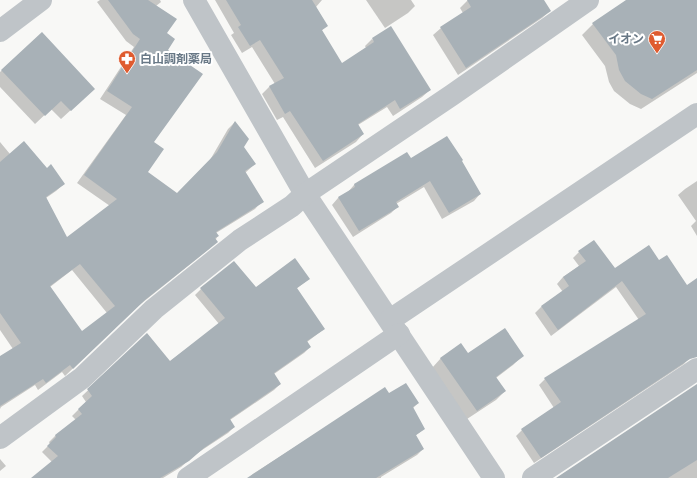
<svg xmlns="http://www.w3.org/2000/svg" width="697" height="478" font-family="Helvetica,'Noto Sans JP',sans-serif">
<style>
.shadow{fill:#0003;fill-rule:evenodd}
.building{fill:#a8b1b7;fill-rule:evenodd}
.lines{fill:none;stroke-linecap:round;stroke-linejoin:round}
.minor{stroke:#bfc4c8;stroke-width:22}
.labels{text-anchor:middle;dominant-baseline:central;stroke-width:4;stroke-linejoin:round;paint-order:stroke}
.poi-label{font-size:12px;font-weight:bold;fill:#687886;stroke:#fff;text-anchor:end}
</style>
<rect width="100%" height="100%" fill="#f8f8f6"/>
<g class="shadow">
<path d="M100 0H160L161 2 156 6 166 33V50L153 142 146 172 177 194 210 160 228 129 235 122 243 147 255 164 245 173 262 201 255 209 216 233 218 236 209 249 137 307 65 376 62 372 38 390 35 385 1 407 0 409V358L13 349 0 330V142L10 154 46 169 64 184 56 191 46 198 67 239 110 206 77 183 126 115 100 99 134 47 126 41 97 2ZM72 270 107 313 82 333 50 287Z"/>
<path d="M215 0H322L316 7 327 26 321 31 341 65 366 48 365 46 372 39 430 90 422 97 393 116 387 107 358 125 363 134 356 142 315 168 283 117 277 120 262 94 269 87 275 84 252 47 242 53 231 35 234 33Z"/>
<path d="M366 0H411L415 6 408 13 385 28Z"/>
<path d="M468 0H543L550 11 542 18 458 75 433 35 441 28 463 13 460 8Z"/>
<path d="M628 0H697V73L641 109 630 104 614 91 609 82 605 66 582 35 593 24Z"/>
<path d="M42 34 84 98 61 119 51 109 35 124 0 87V72Z"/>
<path d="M407 154 411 160 461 161 480 194 474 201 442 219 424 187 396 204 398 206 391 213 353 237 332 205 338 198 348 192 354 185Z"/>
<path d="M697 181V236L691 226 696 221 678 195 685 189Z"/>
<path d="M579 252 615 269 659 262 697 294V349L684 364 534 463 516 436 522 430 554 408 539 385 545 379 639 320 616 287 551 336 535 313 541 307 563 292 557 284 563 277 579 266 573 258Z"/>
<path d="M309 279 296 289 324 329 307 342 310 347 304 353 274 374 280 384 274 390 230 420 234 427 228 433 196 454 181 467 163 478H33L52 462 42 452 50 444 49 442 55 436 76 420 72 416 86 402 82 396 147 334 169 362 219 324 195 295 201 289 255 288Z"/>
<path d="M522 356 513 365 496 378 505 391 496 400 467 419 432 368 441 358Z"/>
<path d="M697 385V478H557Z"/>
<path d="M385 389 388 395 418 403 412 409 424 429 415 436 423 449 417 455 381 477V478H249L253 474Z"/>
<path d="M0 459 6 466 0 471Z"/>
</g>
<g class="building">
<path d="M108 0H148L177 19 167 33 175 39 168 50 203 74 154 142 164 149 148 172 177 193 217 152 235 121 249 139 244 147 256 164 245 171 264 202 216 232 219 236 215 238 218 242 145 300 74 368 73 369 70 365 46 383 43 379 0 406V356L21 343 0 313V162L24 141 47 168 51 164 65 184 46 197 67 237 117 199 84 175 132 107 107 91 140 39 133 34ZM80 264 115 306 82 331 50 286Z"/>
<path d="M226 0H312L328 26 322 30 342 63 374 42 372 38 391 26 431 90 400 109 395 100 358 124 364 134 323 161 290 111 285 114 269 86 284 78 260 40 250 46 238 27 241 25Z"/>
<path d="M467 0H544L551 11 466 68 440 27 471 7Z"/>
<path d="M626 0H697V70L652 99 641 94 625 81 619 70 616 55 592 23Z"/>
<path d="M42 32 95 89 71 111 61 101 45 116 1 70Z"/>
<path d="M447 136 463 160 462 161 481 194 449 213 430 181 396 202 399 207 359 231 338 197 355 187 354 184 407 152 411 158Z"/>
<path d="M594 240 615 268 649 245 659 260 667 255 687 285 697 278V357L690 359 541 458 521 429 561 402 544 378 646 314 622 281 558 330 541 306 569 286 563 277 586 261 578 251Z"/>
<path d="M295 258 310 279 297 288 325 329 307 341 311 347 274 373 281 384 230 419 235 427 204 448 189 461 160 478H31L58 456 47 446 56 437 55 435 82 414 78 409 92 396 87 389 147 333 170 361 225 318 200 288 234 261 256 287Z"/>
<path d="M505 328 524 356 496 377 506 391 477 411 440 358 461 343 468 353Z"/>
<path d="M406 383 419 403 413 407 425 429 416 435 424 449 376 478H247L385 387 389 393Z"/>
<path d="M697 384V460L668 478H556Z"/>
</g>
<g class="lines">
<g class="minor">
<path d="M194 0 305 194 494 478"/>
<path d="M0 31 41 0"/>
<path d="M390 320 697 114"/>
<path d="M0 438 82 378 154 309 240 240 292 206 305 194 452 95 588 0"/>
<path d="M188 478 399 334"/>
<path d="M533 478 697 369"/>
</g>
</g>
<defs>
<symbol id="supermarket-pin" viewBox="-11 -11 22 30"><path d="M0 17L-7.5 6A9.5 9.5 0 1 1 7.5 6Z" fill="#df5b2f" stroke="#fff"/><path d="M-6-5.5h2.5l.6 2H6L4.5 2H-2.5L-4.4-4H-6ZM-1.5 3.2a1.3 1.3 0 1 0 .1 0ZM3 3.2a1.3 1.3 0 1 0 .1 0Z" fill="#fff"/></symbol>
<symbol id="pharmacy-pin" viewBox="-11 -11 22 30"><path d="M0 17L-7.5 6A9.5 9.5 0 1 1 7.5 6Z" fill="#df5b2f" stroke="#fff"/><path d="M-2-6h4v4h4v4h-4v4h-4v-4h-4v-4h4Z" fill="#fff"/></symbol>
</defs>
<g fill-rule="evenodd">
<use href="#supermarket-pin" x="647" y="29" width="20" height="27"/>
<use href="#pharmacy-pin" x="117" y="49" width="20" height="27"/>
</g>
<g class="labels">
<g class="poi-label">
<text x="644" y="39">イオン</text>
<text x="140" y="59" text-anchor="start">白山調剤薬局</text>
</g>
</g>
</svg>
